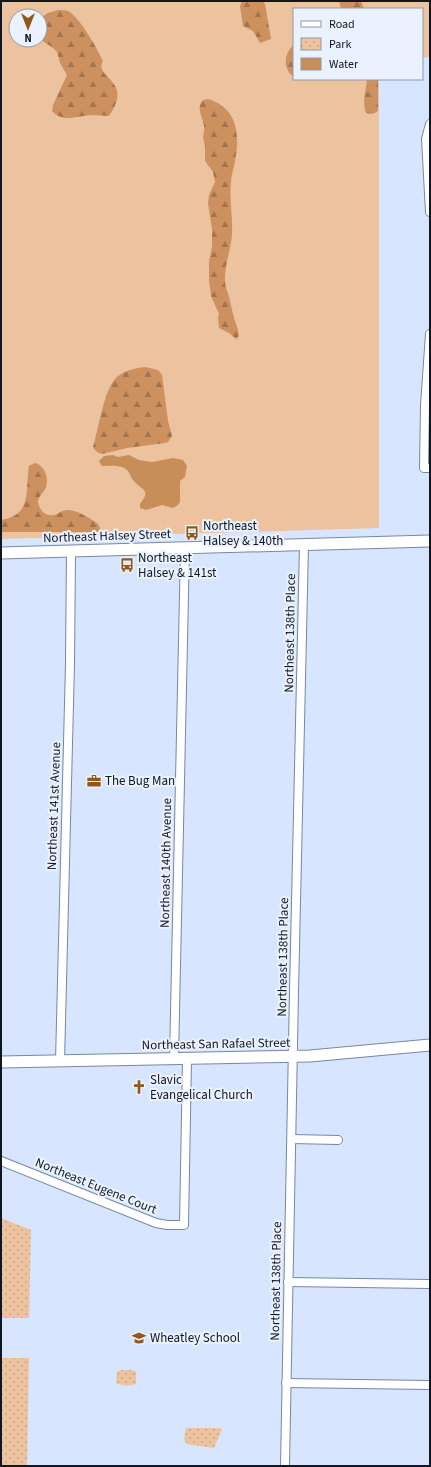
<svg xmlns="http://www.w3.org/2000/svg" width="431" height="1467" font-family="'Source Sans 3',sans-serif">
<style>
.green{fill:#ecc29f;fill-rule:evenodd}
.forest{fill:url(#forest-firs)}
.park{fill:url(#park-dots)}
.water{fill:#c88e5a}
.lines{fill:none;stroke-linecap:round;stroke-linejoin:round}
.street-casing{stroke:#7888a4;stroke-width:10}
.secondary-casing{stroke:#7888a4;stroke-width:13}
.street{stroke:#fff;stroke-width:8}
.secondary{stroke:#fff;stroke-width:11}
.labels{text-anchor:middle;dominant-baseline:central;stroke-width:4;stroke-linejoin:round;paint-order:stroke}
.poi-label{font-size:13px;fill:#111722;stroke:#eaf2fe;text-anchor:start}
.street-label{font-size:13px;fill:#111722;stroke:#eaf2fe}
</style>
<defs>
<pattern id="forest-firs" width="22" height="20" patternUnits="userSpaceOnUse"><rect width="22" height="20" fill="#cc915e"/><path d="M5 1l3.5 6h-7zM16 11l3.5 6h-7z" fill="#a4754d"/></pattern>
<pattern id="park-dots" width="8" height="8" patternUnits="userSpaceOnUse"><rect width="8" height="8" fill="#ecc29f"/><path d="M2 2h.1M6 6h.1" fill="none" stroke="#c9a689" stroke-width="1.8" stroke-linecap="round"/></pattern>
</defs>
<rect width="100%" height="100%" fill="#d7e5fe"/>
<path class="green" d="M1 1H430V57L422 58V9H294V79H379V528L1 539ZM16 16H40V40H16Z"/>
<g class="forest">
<path d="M242 1H263L265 4 271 39 260 43 253 31 243 26 240 6Z"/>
<path d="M339 1H361L364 9H341Z"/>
<path d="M58 10C61 10 65 10 68 11 79 16 98 50 103 61 93 78 135 80 109 116 104 116 98 115 93 115 78 115 64 124 52 111L53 105 67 75 60 63 57 52 53 48 40 39V18L48 13Z"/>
<path d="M294 45V77C283 70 283 53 294 45Z"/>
<path d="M367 79H378V109L377 112 372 114 366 113C362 102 366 90 367 79Z"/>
<path d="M208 99C238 108 240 135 235 161 234 168 231 175 231 182 229 200 233 217 232 234 231 250 224 266 225 282 225 287 228 292 229 297 231 304 232 311 234 318 236 325 240 331 238 338L236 339 229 333 219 328 218 318 219 314 211 296 209 280V262L212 247V229L208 203 209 195 215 182 213 172 205 161V146L203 137C203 135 204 133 204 131 206 120 194 109 203 100Z"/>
<path d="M145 367 158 370 162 375 168 421 172 436 168 442 165 443 127 448 102 454C97 452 95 451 93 447 99 428 104 387 118 376 126 370 136 368 145 367Z"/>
<path d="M35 463C45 465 49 479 46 487 44 493 39 495 38 501 38 506 41 510 44 513 56 520 59 509 69 510 76 510 92 519 98 524L100 528 98 532H1V520C33 515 25 490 29 466Z"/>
</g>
<g class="park">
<path d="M1 1218 31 1230 29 1318H1Z"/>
<path d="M1 1358H29L27 1466H1Z"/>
<path d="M121 1370H132L136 1372V1384C130 1386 122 1386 116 1383L117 1372Z"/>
<path d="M186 1428H219L222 1429 214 1448 193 1445 187 1444 184 1440Z"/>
</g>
<path class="water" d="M113 455 118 457 129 455 139 460 152 462 173 458 183 460 187 466 185 477 180 481V502L178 505 173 508 162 505 146 510 140 508V504C152 489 142 491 133 480 130 476 129 470 124 468 118 465 109 466 102 466L99 461 104 456Z"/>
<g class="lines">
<defs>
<g id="street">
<path d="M430 124 426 139 430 212"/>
<path d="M430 334 425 405 424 468H430"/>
<path d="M174 1059 185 548"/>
<path d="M60 1061 70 664 71 551"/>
<path d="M292 1139 338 1140"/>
<path d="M1 1161 156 1223 167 1225H184L187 1059"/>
<path d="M288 1282 430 1284"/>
<path d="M286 1383 430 1385"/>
<path d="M285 1466 294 992 304 545"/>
</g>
<g id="secondary">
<path d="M1 553 430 541"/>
<path d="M1 1062 310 1056 430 1045"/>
</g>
</defs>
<use href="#street" class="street-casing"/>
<use href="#secondary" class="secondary-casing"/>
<use href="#street" class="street"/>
<use href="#secondary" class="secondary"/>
</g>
<defs>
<symbol id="bus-bare" viewBox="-9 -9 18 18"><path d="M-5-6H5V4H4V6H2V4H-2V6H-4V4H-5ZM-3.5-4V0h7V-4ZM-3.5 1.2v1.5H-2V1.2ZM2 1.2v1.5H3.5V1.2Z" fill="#935718" stroke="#eaf2fe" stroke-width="2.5" paint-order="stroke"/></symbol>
<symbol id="office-bare" viewBox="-9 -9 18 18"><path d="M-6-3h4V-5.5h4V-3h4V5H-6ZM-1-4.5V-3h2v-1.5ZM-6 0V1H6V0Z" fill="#935718" stroke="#eaf2fe" stroke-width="2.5" paint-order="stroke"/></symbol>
<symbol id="church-bare" viewBox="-9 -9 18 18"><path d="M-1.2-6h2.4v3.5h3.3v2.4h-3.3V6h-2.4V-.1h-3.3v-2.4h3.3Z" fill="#935718" stroke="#eaf2fe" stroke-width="2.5" paint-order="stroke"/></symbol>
<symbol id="school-bare" viewBox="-9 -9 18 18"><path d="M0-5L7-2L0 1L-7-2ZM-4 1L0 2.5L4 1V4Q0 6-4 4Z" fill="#935718" stroke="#eaf2fe" stroke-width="2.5" paint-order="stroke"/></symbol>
</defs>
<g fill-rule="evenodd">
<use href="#bus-bare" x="182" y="523" width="20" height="20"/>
<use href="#bus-bare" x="117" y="555" width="20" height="20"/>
<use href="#office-bare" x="84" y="771" width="20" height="20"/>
<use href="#church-bare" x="129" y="1077" width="20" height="20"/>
<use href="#school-bare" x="129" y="1328" width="20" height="20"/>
</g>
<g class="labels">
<g class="poi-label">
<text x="203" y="526">Northeast<tspan x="203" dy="15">Halsey &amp; 140th</tspan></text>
<text x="138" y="558">Northeast<tspan x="138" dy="15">Halsey &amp; 141st</tspan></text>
<text x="105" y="781">The Bug Man</text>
<text x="150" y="1080">Slavic<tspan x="150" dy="15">Evangelical Church</tspan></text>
<text x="150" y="1338">Wheatley School</text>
</g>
<g class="street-label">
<text transform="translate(107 536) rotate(-2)">Northeast Halsey Street</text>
<text transform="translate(290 633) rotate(-89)">Northeast 138th Place</text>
<text transform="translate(54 806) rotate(-88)">Northeast 141st Avenue</text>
<text transform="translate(166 863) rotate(-89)">Northeast 140th Avenue</text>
<text transform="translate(283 957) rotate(-89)">Northeast 138th Place</text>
<text transform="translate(216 1044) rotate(-1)">Northeast San Rafael Street</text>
<text transform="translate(96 1186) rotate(22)">Northeast Eugene Court</text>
<text transform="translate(276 1281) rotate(-89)">Northeast 138th Place</text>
</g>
</g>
<rect width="431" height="1467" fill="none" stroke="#111722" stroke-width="4"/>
<rect x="293" y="8" width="130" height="72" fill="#eaf2fe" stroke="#939aa6"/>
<rect x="301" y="21" width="20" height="6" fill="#ffffff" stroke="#939aa6"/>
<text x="329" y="28" font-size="12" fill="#111722">Road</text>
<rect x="301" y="38" width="20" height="12" fill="url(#park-dots)" stroke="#939aa6"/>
<text x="329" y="48" font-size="12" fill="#111722">Park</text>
<rect x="301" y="58" width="20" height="12" fill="#c88e5a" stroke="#939aa6"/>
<text x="329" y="68" font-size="12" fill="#111722">Water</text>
<g transform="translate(28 28) rotate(180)"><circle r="19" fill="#eaf2fe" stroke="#939aa6"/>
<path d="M0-3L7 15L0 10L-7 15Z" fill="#935718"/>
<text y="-6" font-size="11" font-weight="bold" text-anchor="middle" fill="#111722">N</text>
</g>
</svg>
